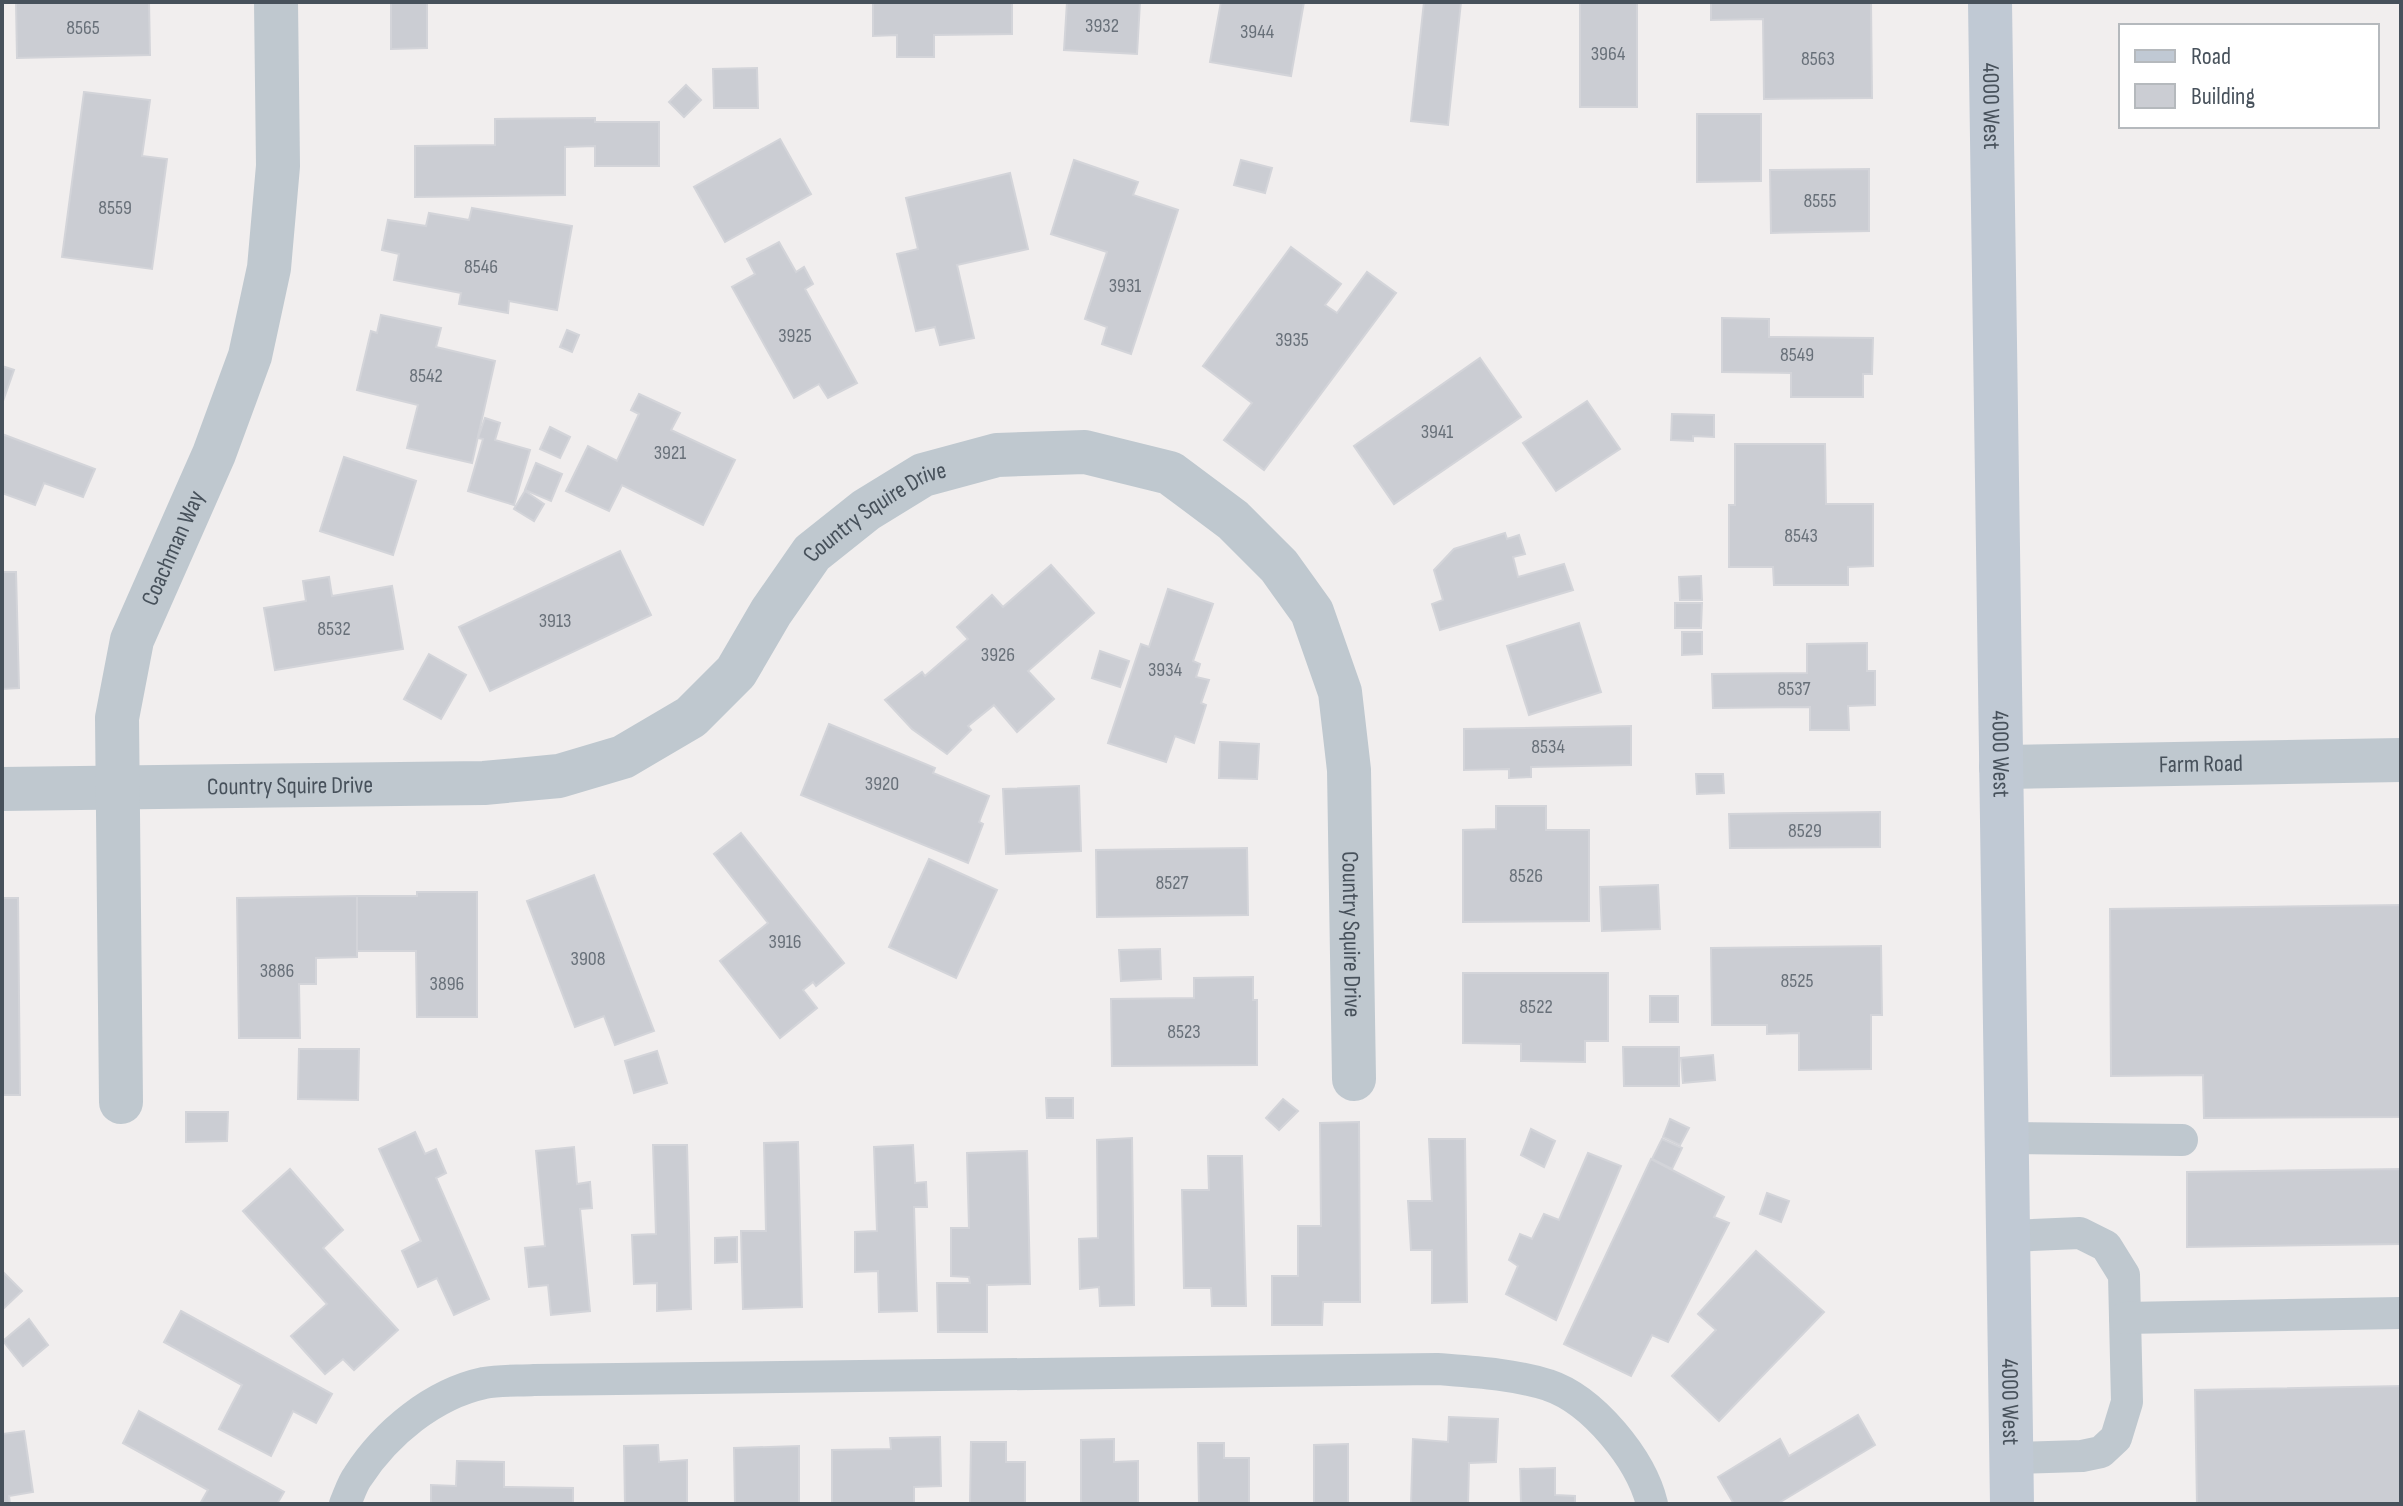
<svg xmlns="http://www.w3.org/2000/svg" width="2403" height="1506" font-family="'Sofia Sans Condensed',sans-serif">
<style>
.building{fill:#cbcdd3;stroke:#d3d4d9;stroke-width:2}
.lines{fill:none;stroke-linecap:round;stroke-linejoin:round}
.service{stroke:#bfc8cf;stroke-width:32}
.minor{stroke:#bfc8cf;stroke-width:44}
.secondary{stroke:#c0c9d4;stroke-width:44}
.labels{text-anchor:middle;dominant-baseline:central;stroke-width:8;stroke-linejoin:round;paint-order:stroke}
.number-label{font-size:20px;fill:#687079}
.street-label{font-size:24px;fill:#47515b;stroke:#fff}
</style>
<rect width="100%" height="100%" fill="#f1eeee"/>
<g class="building">
<path d="M16 2H149L150 55 17 58Z"/>
<path d="M391 2H427V48L391 49Z"/>
<path d="M873 2H1012V34L934 35V57H897V35L873 36Z"/>
<path d="M1067 2H1140L1137 54 1064 50Z"/>
<path d="M1221 2H1304L1291 76 1210 62Z"/>
<path d="M1424 2H1461L1448 125 1411 121Z"/>
<rect x="1580" y="2" width="57" height="105"/>
<path d="M1711 2H1871L1872 98 1764 99 1763 19 1711 20Z"/>
<path d="M757 68 758 108H714L713 69Z"/>
<path d="M686 85 701 100 684 117 669 102Z"/>
<path d="M84 92 150 100 142 156 167 159 152 269 62 257Z"/>
<path d="M1697 114H1761V181L1697 182Z"/>
<path d="M595 118V122H659V166H595V146L565 147V195L415 197V146L495 145V119Z"/>
<path d="M780 139 811 194 725 242 694 187Z"/>
<path d="M1074 160 1138 182 1133 195 1178 210 1131 354 1102 344 1107 327 1085 319 1107 252 1051 234Z"/>
<path d="M1241 160 1272 168 1265 193 1234 185Z"/>
<path d="M1869 169V231L1771 233 1770 170Z"/>
<path d="M1010 173 1028 249 957 265 974 338 940 345 935 327 916 331 897 254 918 249 906 198Z"/>
<path d="M472 208 572 226 557 310 509 301 508 313 459 304 461 293 394 280 399 254 382 250 388 220 426 226 429 213 469 220Z"/>
<path d="M779 242 796 272 804 267 813 284 805 289 857 383 828 398 819 384 794 398 732 287 755 274 747 259Z"/>
<path d="M1291 247 1341 284 1325 305 1337 313 1367 272 1396 293 1264 470 1224 440 1252 403 1203 366Z"/>
<path d="M381 315 441 328 436 347 495 361 472 463 407 448 418 405 357 390 371 331 377 333Z"/>
<path d="M1722 318 1769 319V337L1873 338 1872 374H1863V397H1791V373L1722 372Z"/>
<path d="M567 330 579 335 572 352 560 347Z"/>
<path d="M1480 358 1521 417 1394 504 1354 446Z"/>
<path d="M2 366 14 370 2 404Z"/>
<path d="M639 394 680 413 671 430 735 460 703 525 622 485 609 511 566 491 588 446 617 461 639 414 631 410Z"/>
<path d="M1587 401 1620 449 1556 491 1523 443Z"/>
<path d="M1672 414 1714 415V437L1693 436V441L1671 440Z"/>
<path d="M485 418 500 423 495 440 530 450 514 505 468 491 483 439 478 438Z"/>
<path d="M550 427 570 437 560 458 540 449Z"/>
<path d="M2 434 95 469 83 497 44 483 35 505 2 493Z"/>
<path d="M1735 444H1825L1826 504H1873V566L1848 567V585H1774L1773 567H1729V505H1735Z"/>
<path d="M344 457 416 481 393 555 320 531Z"/>
<path d="M536 463 562 474 551 501 525 490Z"/>
<path d="M525 491 544 504 534 521 514 509Z"/>
<path d="M1505 533 1507 539 1519 535 1525 554 1513 557 1518 577 1564 564 1573 590 1440 630 1432 604 1443 600 1434 570 1454 549Z"/>
<path d="M620 551 651 615 490 691 459 627Z"/>
<path d="M1051 565 1094 613 1028 671 1054 699 1017 732 994 705 968 726 971 730 947 754 912 729 885 700 922 672 925 676 968 639 957 627 992 595 1003 607Z"/>
<path d="M2 572H16L19 688 2 689Z"/>
<path d="M1701 576 1702 600H1680L1679 577Z"/>
<path d="M329 577 332 596 392 586 403 649 275 670 264 608 306 601 303 581Z"/>
<path d="M1168 589 1213 604 1193 661 1200 664 1196 677 1209 680 1201 703 1206 705 1194 743 1175 736 1166 762 1108 743 1141 644 1149 647Z"/>
<path d="M1675 603H1702L1701 628H1675Z"/>
<path d="M1579 623 1601 692 1529 715 1507 646Z"/>
<path d="M1682 632H1702V654L1682 655Z"/>
<path d="M1867 643V671H1875V705L1848 706 1849 730H1810V707L1713 708 1712 674 1807 673V644Z"/>
<path d="M1100 651 1129 661 1120 687 1092 678Z"/>
<path d="M429 654 466 675 441 719 404 699Z"/>
<path d="M829 724 935 768 933 773 989 796 979 822 983 824 968 863 801 795Z"/>
<path d="M1631 726V765L1531 767V777L1509 778V769L1464 770V729Z"/>
<path d="M1220 742 1259 744 1257 779 1219 778Z"/>
<path d="M1696 774H1723L1724 793 1697 794Z"/>
<path d="M1079 786 1081 851 1006 854 1003 789Z"/>
<path d="M1496 806H1546V830H1589V921L1463 922V830L1496 829Z"/>
<path d="M1880 812V847L1730 848 1729 814Z"/>
<path d="M741 833 844 963 816 986 813 982 803 990 817 1008 780 1038 720 961 768 923 714 854Z"/>
<path d="M1247 848 1248 915 1097 917 1096 850Z"/>
<path d="M929 859 997 890 956 978 889 947Z"/>
<path d="M594 875 654 1031 615 1045 604 1016 575 1027 527 901Z"/>
<path d="M1658 885 1660 929 1602 931 1600 887Z"/>
<path d="M417 892H477V1017H417L416 951H357V896H417Z"/>
<path d="M357 896V957L316 958V984H299L300 1038H239L237 898Z"/>
<path d="M2 898H18L20 1095H2Z"/>
<path d="M2401 905V1117L2204 1118 2203 1075 2111 1076 2110 909Z"/>
<path d="M1881 946 1882 1015H1871V1069L1799 1070V1033L1767 1034V1025H1712L1711 948Z"/>
<path d="M1160 949 1161 979 1121 981 1119 950Z"/>
<path d="M1463 973H1608V1041H1585V1062L1521 1061V1044L1463 1043Z"/>
<path d="M1253 977V1000H1257V1065L1112 1066 1111 999 1194 998V978Z"/>
<rect x="1650" y="996" width="28" height="26"/>
<path d="M1623 1047H1679V1086H1624Z"/>
<path d="M299 1049H359L358 1100 298 1099Z"/>
<path d="M657 1051 667 1083 634 1093 625 1061Z"/>
<path d="M1713 1055 1715 1080 1683 1083 1681 1058Z"/>
<path d="M1046 1098H1073V1118H1047Z"/>
<path d="M1283 1099 1298 1111 1279 1130 1266 1118Z"/>
<path d="M186 1112H228L227 1141 186 1142Z"/>
<path d="M1670 1119 1689 1128 1680 1145 1663 1137Z"/>
<path d="M1359 1122 1360 1302H1323L1322 1325H1272V1276H1298V1226H1321L1320 1123Z"/>
<path d="M1531 1129 1555 1141 1544 1167 1521 1155Z"/>
<path d="M415 1132 425 1154 436 1149 446 1173 436 1178 489 1299 454 1315 437 1278 418 1287 402 1251 421 1241 379 1149Z"/>
<path d="M1132 1138 1134 1305 1100 1306 1099 1287 1080 1289 1079 1239 1098 1238 1097 1140Z"/>
<path d="M1429 1139H1465L1467 1302 1432 1303V1250H1411L1408 1201H1432Z"/>
<path d="M1662 1139 1682 1148 1672 1169 1652 1159Z"/>
<path d="M798 1142 802 1307 743 1309 741 1231H766L764 1143Z"/>
<path d="M653 1145H687L691 1309 657 1311V1283L634 1284 632 1235 656 1234Z"/>
<path d="M913 1145 915 1183 926 1182 927 1207H914L917 1311 879 1312 878 1271 855 1272V1232L877 1231 874 1147Z"/>
<path d="M574 1147 577 1184 590 1182 592 1208 580 1209 590 1311 551 1315 548 1285 529 1287 525 1248 545 1246 536 1151Z"/>
<path d="M1027 1151 1030 1284 987 1285V1332H938L937 1283H970L969 1277 951 1276V1228H969L967 1153Z"/>
<path d="M1588 1153 1621 1166 1556 1320 1506 1294 1518 1266 1509 1260 1520 1234 1532 1239 1544 1214 1559 1220Z"/>
<path d="M1208 1156H1242L1246 1306H1212L1211 1288H1184L1182 1190H1209Z"/>
<path d="M1651 1159 1724 1197 1714 1217 1729 1223 1668 1342 1652 1335 1631 1376 1564 1344Z"/>
<path d="M290 1169 343 1230 323 1248 398 1330 354 1370 343 1359 325 1374 291 1336 327 1304 243 1211Z"/>
<path d="M2401 1169V1244L2187 1247V1172Z"/>
<path d="M1767 1193 1789 1201 1781 1222 1760 1214Z"/>
<path d="M737 1237V1262L715 1263V1238Z"/>
<path d="M1756 1251 1824 1312 1719 1421 1672 1376 1716 1330 1698 1314Z"/>
<path d="M2 1271 22 1291 2 1310Z"/>
<path d="M181 1311 332 1394 316 1423 293 1411 271 1456 219 1429 242 1385 164 1342Z"/>
<path d="M29 1319 48 1345 23 1366 3 1341Z"/>
<path d="M2401 1386V1504H2197L2195 1390Z"/>
<path d="M139 1411 284 1492 277 1504H200L208 1490 123 1443Z"/>
<path d="M1858 1415 1875 1445 1777 1504H1734L1718 1477 1780 1439 1789 1456Z"/>
<path d="M1449 1417 1498 1419 1496 1462 1469 1463 1468 1504H1411L1413 1439 1448 1442Z"/>
<path d="M24 1431 33 1492 9 1496 10 1504H2V1434Z"/>
<path d="M940 1437 941 1486 914 1487V1504H832V1450L891 1449 890 1438Z"/>
<path d="M1114 1439V1462L1138 1461V1504H1081V1440Z"/>
<path d="M971 1442H1006V1462H1025V1504H970Z"/>
<path d="M1198 1443H1224V1458H1249V1504H1199Z"/>
<path d="M1348 1444V1504H1314V1445Z"/>
<path d="M658 1445 659 1462 687 1460V1504H625L624 1446Z"/>
<path d="M799 1446V1504H735L734 1448Z"/>
<path d="M457 1461 504 1462V1487L573 1488V1504H431V1485L456 1486Z"/>
<path d="M1555 1468V1495L1575 1496V1504H1521L1520 1469Z"/>
</g>
<g class="lines">
<g class="service">
<path d="M2007 1138 2182 1140"/>
<path d="M2008 1236 2080 1233 2106 1246 2124 1275 2127 1402 2116 1438 2101 1452 2082 1456 2012 1458"/>
<path d="M2125 1318 2401 1313"/>
<path d="M345 1504C349 1495 352 1484 358 1476 386 1433 433 1394 484 1383 500 1380 518 1381 534 1380L1437 1369C1475 1372 1512 1374 1548 1385 1593 1400 1641 1459 1652 1504"/>
</g>
<g class="minor">
<path id="s1" d="M2001 767 2401 760"/>
<path id="s2" d="M2 789 484 783 559 776 623 757 691 717 736 672 771 612 812 553 866 510 923 475 997 455 1085 452 1170 473 1233 520 1279 566 1312 612 1340 692 1349 770 1354 1079"/>
<path id="s3" d="M121 1102 117 718 132 640 214 454 250 356 269 268 278 166 276 2"/>
</g>
<path class="secondary" id="s4" d="M1990 2 2012 1504"/>
</g>
<g class="labels">
<g class="number-label">
<text x="1102" y="26">3932</text>
<text x="83" y="28">8565</text>
<text x="1257" y="32">3944</text>
<text x="1608" y="54">3964</text>
<text x="1818" y="59">8563</text>
<text x="1820" y="201">8555</text>
<text x="115" y="208">8559</text>
<text x="481" y="267">8546</text>
<text x="1125" y="286">3931</text>
<text x="795" y="336">3925</text>
<text x="1292" y="340">3935</text>
<text x="1797" y="355">8549</text>
<text x="426" y="376">8542</text>
<text x="1437" y="432">3941</text>
<text x="670" y="453">3921</text>
<text x="1801" y="536">8543</text>
<text x="555" y="621">3913</text>
<text x="334" y="629">8532</text>
<text x="998" y="655">3926</text>
<text x="1165" y="670">3934</text>
<text x="1794" y="689">8537</text>
<text x="1548" y="747">8534</text>
<text x="882" y="784">3920</text>
<text x="1805" y="831">8529</text>
<text x="1526" y="876">8526</text>
<text x="1172" y="883">8527</text>
<text x="785" y="942">3916</text>
<text x="588" y="959">3908</text>
<text x="277" y="971">3886</text>
<text x="1797" y="981">8525</text>
<text x="447" y="984">3896</text>
<text x="1536" y="1007">8522</text>
<text x="1184" y="1032">8523</text>
</g>
<g class="street-label">
<text stroke="none"><textPath href="#s4" startOffset="104">4000 West</textPath></text>
<text stroke="none"><textPath href="#s2" startOffset="984">Country Squire Drive</textPath></text>
<text stroke="none"><textPath href="#s3" startOffset="564">Coachman Way</textPath></text>
<text stroke="none"><textPath href="#s4" startOffset="752">4000 West</textPath></text>
<text stroke="none"><textPath href="#s1" startOffset="200">Farm Road</textPath></text>
<text stroke="none"><textPath href="#s2" startOffset="288">Country Squire Drive</textPath></text>
<text stroke="none"><textPath href="#s2" startOffset="1824">Country Squire Drive</textPath></text>
<text stroke="none"><textPath href="#s4" startOffset="1400">4000 West</textPath></text>
</g>
</g>
<rect width="2403" height="1506" fill="none" stroke="#47515b" stroke-width="8"/>
<rect x="2119" y="24" width="260" height="104" fill="#ffffff" stroke="#b5b9bd" stroke-width="2"/>
<rect x="2135" y="50" width="40" height="12" fill="#c0c9d4" stroke="#b5b9bd" stroke-width="2"/>
<text x="2191" y="64" font-size="24" fill="#47515b">Road</text>
<rect x="2135" y="84" width="40" height="24" fill="#cbcdd3" stroke="#b5b9bd" stroke-width="2"/>
<text x="2191" y="104" font-size="24" fill="#47515b">Building</text>
</svg>
